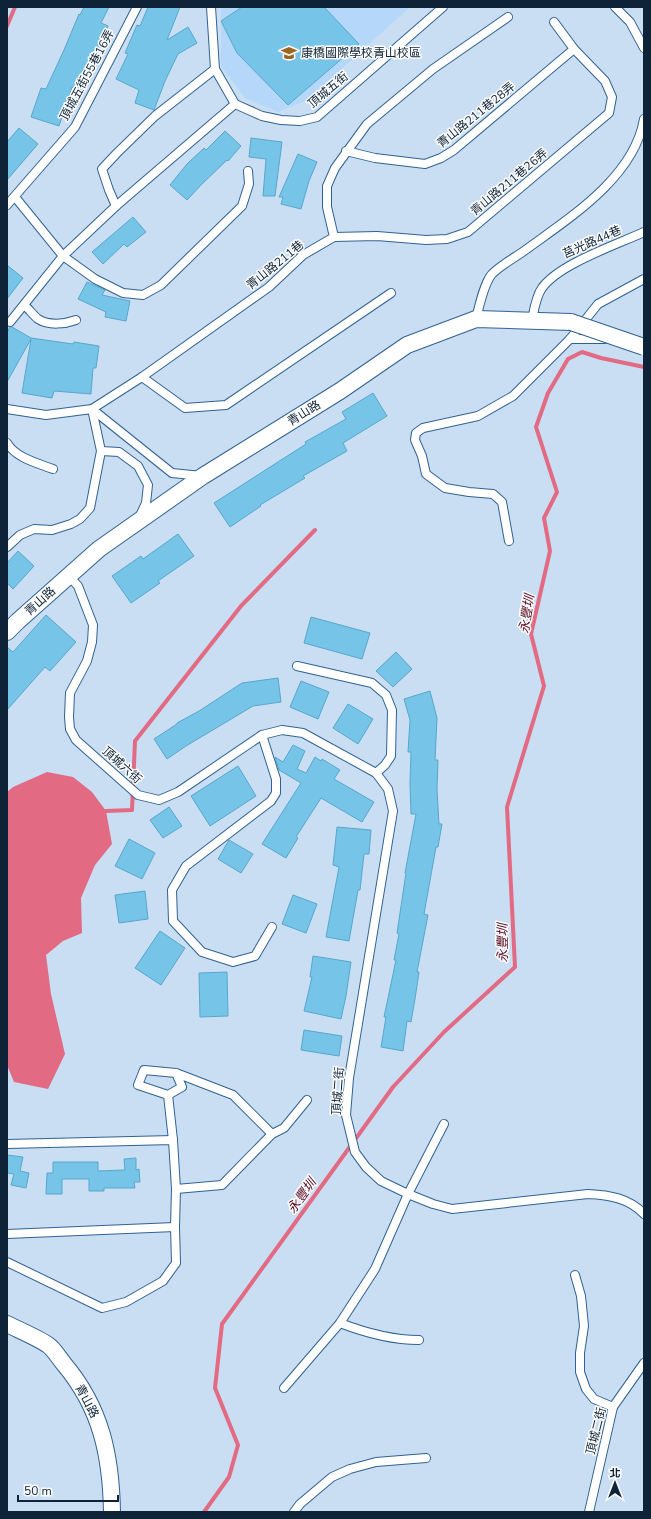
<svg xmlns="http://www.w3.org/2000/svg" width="651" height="1519" font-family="'Nunito Sans','Noto Sans TC',sans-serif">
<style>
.built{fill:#b4d7fa}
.water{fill:#e26a83}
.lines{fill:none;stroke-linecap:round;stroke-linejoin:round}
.stream{stroke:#e26a83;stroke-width:4}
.building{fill:#76c5e9;stroke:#57a7ca}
.service-casing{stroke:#306291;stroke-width:10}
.minor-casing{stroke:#306291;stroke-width:18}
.service{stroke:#fff;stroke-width:8}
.minor{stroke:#fff;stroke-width:16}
.minor-bridge-casing{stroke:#306291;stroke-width:18;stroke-linecap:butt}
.minor-bridge{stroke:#fff;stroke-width:16}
.labels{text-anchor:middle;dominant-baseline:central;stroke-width:3;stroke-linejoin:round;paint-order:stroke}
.poi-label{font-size:12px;fill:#0e2337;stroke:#fcfcfc;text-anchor:start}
.street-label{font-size:12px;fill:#0e2337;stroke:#fcfcfc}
.water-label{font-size:13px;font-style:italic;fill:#590c24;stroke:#fcfcfc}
</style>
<rect width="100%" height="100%" fill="#c9def3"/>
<path class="built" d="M221 7H410L307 100 278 112 245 98 221 66Z"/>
<path class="water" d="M47 772 73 777 92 792 106 811 112 844 95 865 81 898 82 933 63 941 46 955 51 994 65 1054 48 1089 14 1082 7 1065V792L13 787Z"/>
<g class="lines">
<g class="stream">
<path d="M7 26 15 7"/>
<path d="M106 811 132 810 135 741 241 606 315 530"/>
<path d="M204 1512 229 1477 238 1445 215 1388 222 1324 393 1087 444 1032 515 967 507 807 544 686 531 634 550 551 544 518 557 492 536 427 548 393 568 359 582 352 601 358 644 367"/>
</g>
</g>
<g class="building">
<path d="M84 7H109L101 23 108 26 93 63 95 64 82 92 72 87 59 126 31 117 41 88 46 89 64 50 79 14 80 15Z"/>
<path d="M148 7H180L167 40 188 27 197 43 178 54 165 81 154 110 135 103 139 90 116 79 128 54 125 53 137 25 140 26Z"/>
<path d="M242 7H324L359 44 288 105 237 53 221 21Z"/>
<path d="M19 128 38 144 7 180V142Z"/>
<path d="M225 131 241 146 228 161 227 160 201 185 187 200 170 185 187 164 204 148 206 150Z"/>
<path d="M251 138 282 142 275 196H263L266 159 249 157Z"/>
<path d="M298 154 317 162 309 181 301 209 281 204 283 197H279Z"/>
<path d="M133 217 146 232 127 247 124 244 103 264 92 252Z"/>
<path d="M7 265 23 278 7 299Z"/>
<path d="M87 282 105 290 102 295 130 301 126 321 105 317 106 312 78 299Z"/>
<path d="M10 327H12L31 338 73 344 74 342 99 346 96 368H93L91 394 54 391 52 398 22 393 31 339 7 382V332Z"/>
<path d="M373 393 387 416 343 443 347 451 303 476 305 478 260 505 261 506 230 527 214 503 306 444 305 442 346 419 342 412Z"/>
<path d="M178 534 194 556 158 581 160 583 131 603 112 576 141 556 143 559Z"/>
<path d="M18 551 34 566 13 589 7 583V563Z"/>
<path d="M46 615 76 642 50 671 45 667 7 710V647L13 652Z"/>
<path d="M311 617 370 633 362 659 304 643Z"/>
<path d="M396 652 412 669 393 687 376 671Z"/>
<path d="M278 678 281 702 253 706 186 746 167 759 154 739 177 724V723L199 711 242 683Z"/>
<path d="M301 681 329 692 318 719 290 707Z"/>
<path d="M430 691 437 718 435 760H438L437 790 439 824H442L438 847H436L424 914 428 915 417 972H419L415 999 411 1022 407 1021 403 1051 381 1047 386 1017H384L396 960H394L399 934 397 933 406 873H405L416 814H411L410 783 411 752H408L410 720 404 699Z"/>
<path d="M348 704 373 719 358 744 333 728Z"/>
<path d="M293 745 305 751 297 769 306 773 315 757 321 761 322 759 340 770 334 779 374 802 362 822 321 798 296 837 298 838 286 858 262 844 301 783 279 770 275 757 283 762Z"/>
<path d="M238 766 256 796 210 826 191 796Z"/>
<path d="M169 807 182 826 163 838 150 820Z"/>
<path d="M337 827 371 830 369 854H364L360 890H358L349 941 326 937 339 867 333 865Z"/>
<path d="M129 839 155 853 142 879 115 866Z"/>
<path d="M229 840 253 854 241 873 218 859Z"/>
<path d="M145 891 148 919 119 923 115 895Z"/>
<path d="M293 895 317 904 306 933 282 924Z"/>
<path d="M160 931 185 948 161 985 135 968Z"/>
<path d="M313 956 351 962 346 996 341 1019 304 1011 312 977H310Z"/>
<path d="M227 972 228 1016 200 1017 199 973Z"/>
<path d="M304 1030 342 1036 339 1056 301 1050Z"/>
<path d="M7 1155 23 1157 20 1171 29 1173 26 1188 11 1185 14 1174 7 1173Z"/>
<path d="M136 1158V1170L139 1169 140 1182H134L135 1188H104V1191H89V1179H62V1194H46L47 1173H53V1162H98V1171L125 1170 124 1159Z"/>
</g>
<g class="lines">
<defs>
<g id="service">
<path d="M211 7 215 69 235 104 262 116 281 120 300 121 317 117 443 7"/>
<path d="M615 7 630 22 644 48"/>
<path d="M346 151 375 158 425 164 441 158 454 150 574 49 554 22"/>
<path d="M15 197 63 256 95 279 123 293 143 295 161 285 242 206 249 184 248 171"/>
<path d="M7 205 75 127 137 7"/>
<path d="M116 206 109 190 102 169 117 153 155 116 215 69"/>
<path d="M334 237 377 236 426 240 447 239 468 232 609 113 612 97 605 81 574 49"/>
<path d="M24 305C29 309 33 315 38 319 49 326 65 324 76 320"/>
<path d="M476 319C479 307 484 283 492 274 501 265 514 258 524 251 569 218 634 178 644 119"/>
<path d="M532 320C534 310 536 296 542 288 559 264 616 245 644 232"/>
<path d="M10 322 63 256 116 206 235 104"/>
<path d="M570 339H605"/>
<path d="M142 377 185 408 226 405 391 293"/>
<path d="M7 409 46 415 92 409 101 451 90 508 80 519 71 524 52 530 34 529 20 535 7 547"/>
<path d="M7 443C16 458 37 463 53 469"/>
<path d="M101 451 119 452 138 466 148 485 146 503 139 518"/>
<path d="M202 476 172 473 92 409 142 377 269 287 303 255 334 237 327 207V186L335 168 367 124 433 69 508 17"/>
<path d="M509 541 502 502 493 494 469 492 445 488 426 474 422 456 415 440 416 433 423 428 478 416 513 396 570 339 598 304 644 279"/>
<path d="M68 575 78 586 93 625 92 642 87 661 70 693 69 717 70 729 76 740 138 795 159 800 178 792 262 735 282 730 303 733 376 773 388 789 393 811 349 1078 346 1115 355 1152 366 1167 381 1181 408 1194 433 1204 452 1209 588 1194C609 1195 629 1198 644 1214"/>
<path d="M297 666 372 683 386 695 392 710 391 756 385 765 376 773"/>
<path d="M262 735 276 779V793L271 801 186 866 172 890 173 921 202 952 233 962 255 956 272 927"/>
<path d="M176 1073 182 1087 168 1095 138 1085 144 1070 176 1073 233 1095 272 1134"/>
<path d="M168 1095 173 1140"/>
<path d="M7 1144 173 1140 176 1189 175 1227 176 1263 163 1281 126 1302 102 1308 7 1262"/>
<path d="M176 1189 222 1185 272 1134 284 1128 307 1100"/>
<path d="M7 1234 175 1227"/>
<path d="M575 1275 581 1296 584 1326 580 1353V1372L586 1389 594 1399 613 1407"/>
<path d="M340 1323C366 1333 391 1340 419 1340"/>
<path d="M284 1388 340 1323 375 1269 408 1194 444 1124"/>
<path d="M294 1512 300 1504 332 1477 350 1469 376 1462 426 1458"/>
<path d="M589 1512 613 1407 644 1363"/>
</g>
<g id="minor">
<path d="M7 632 18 621 99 549 203 476 340 391 407 345 476 319 571 322"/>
<path d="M7 1324C19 1330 38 1338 48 1345 54 1349 59 1358 64 1364 101 1408 111 1455 112 1512"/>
</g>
</defs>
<use href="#service" class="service-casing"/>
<use href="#minor" class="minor-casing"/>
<use href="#service" class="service"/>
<use href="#minor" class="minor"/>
<defs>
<path id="minor-bridge" d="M571 322 644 347"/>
</defs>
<use href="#minor-bridge" class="minor-bridge-casing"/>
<use href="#minor-bridge" class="minor-bridge"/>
</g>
<defs>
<symbol id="school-bare" viewBox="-9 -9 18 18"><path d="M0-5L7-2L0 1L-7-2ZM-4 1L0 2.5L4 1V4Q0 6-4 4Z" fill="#9b661e" stroke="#fcfcfc" stroke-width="2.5" paint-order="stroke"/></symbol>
</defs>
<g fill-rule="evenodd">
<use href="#school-bare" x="278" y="42" width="22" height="22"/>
</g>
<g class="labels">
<g class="poi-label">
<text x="301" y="53">康橋國際學校青山校區</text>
</g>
<g class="street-label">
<text transform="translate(87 75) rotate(-62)">頂城五街55巷16弄</text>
<text transform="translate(328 90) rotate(-40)">頂城五街</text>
<text transform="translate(476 115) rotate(-39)">青山路211巷28弄</text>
<text transform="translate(509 182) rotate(-40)">青山路211巷26弄</text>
<text transform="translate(592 242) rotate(-24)">莒光路44巷</text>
<text transform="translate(275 265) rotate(-39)">青山路211巷</text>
<text transform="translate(304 413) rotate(-32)">青山路</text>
<text transform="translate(40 601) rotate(-42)">青山路</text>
<text transform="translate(122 765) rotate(42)">頂城六街</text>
<text transform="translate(338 1091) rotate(-86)">頂城二街</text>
<text transform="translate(87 1401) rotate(62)">青山路</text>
<text transform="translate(596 1431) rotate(-76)">頂城二街</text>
</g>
<g class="water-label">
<text transform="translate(527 614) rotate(-81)">永豐圳</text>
<text transform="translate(503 943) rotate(-90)">永豐圳</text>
<text transform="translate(302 1196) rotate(-54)">永豐圳</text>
</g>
</g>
<rect width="651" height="1519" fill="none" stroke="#0e2337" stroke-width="16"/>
<g transform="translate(615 1483)" stroke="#fcfcfc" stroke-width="3" paint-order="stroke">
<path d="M0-3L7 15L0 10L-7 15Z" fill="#0e2337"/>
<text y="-6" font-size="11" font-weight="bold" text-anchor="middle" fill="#0e2337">北</text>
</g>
<path d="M18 1495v6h100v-6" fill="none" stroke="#0e2337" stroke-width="2"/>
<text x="24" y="1495" font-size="12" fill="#0e2337" stroke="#fcfcfc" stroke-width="3" paint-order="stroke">50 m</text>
</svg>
